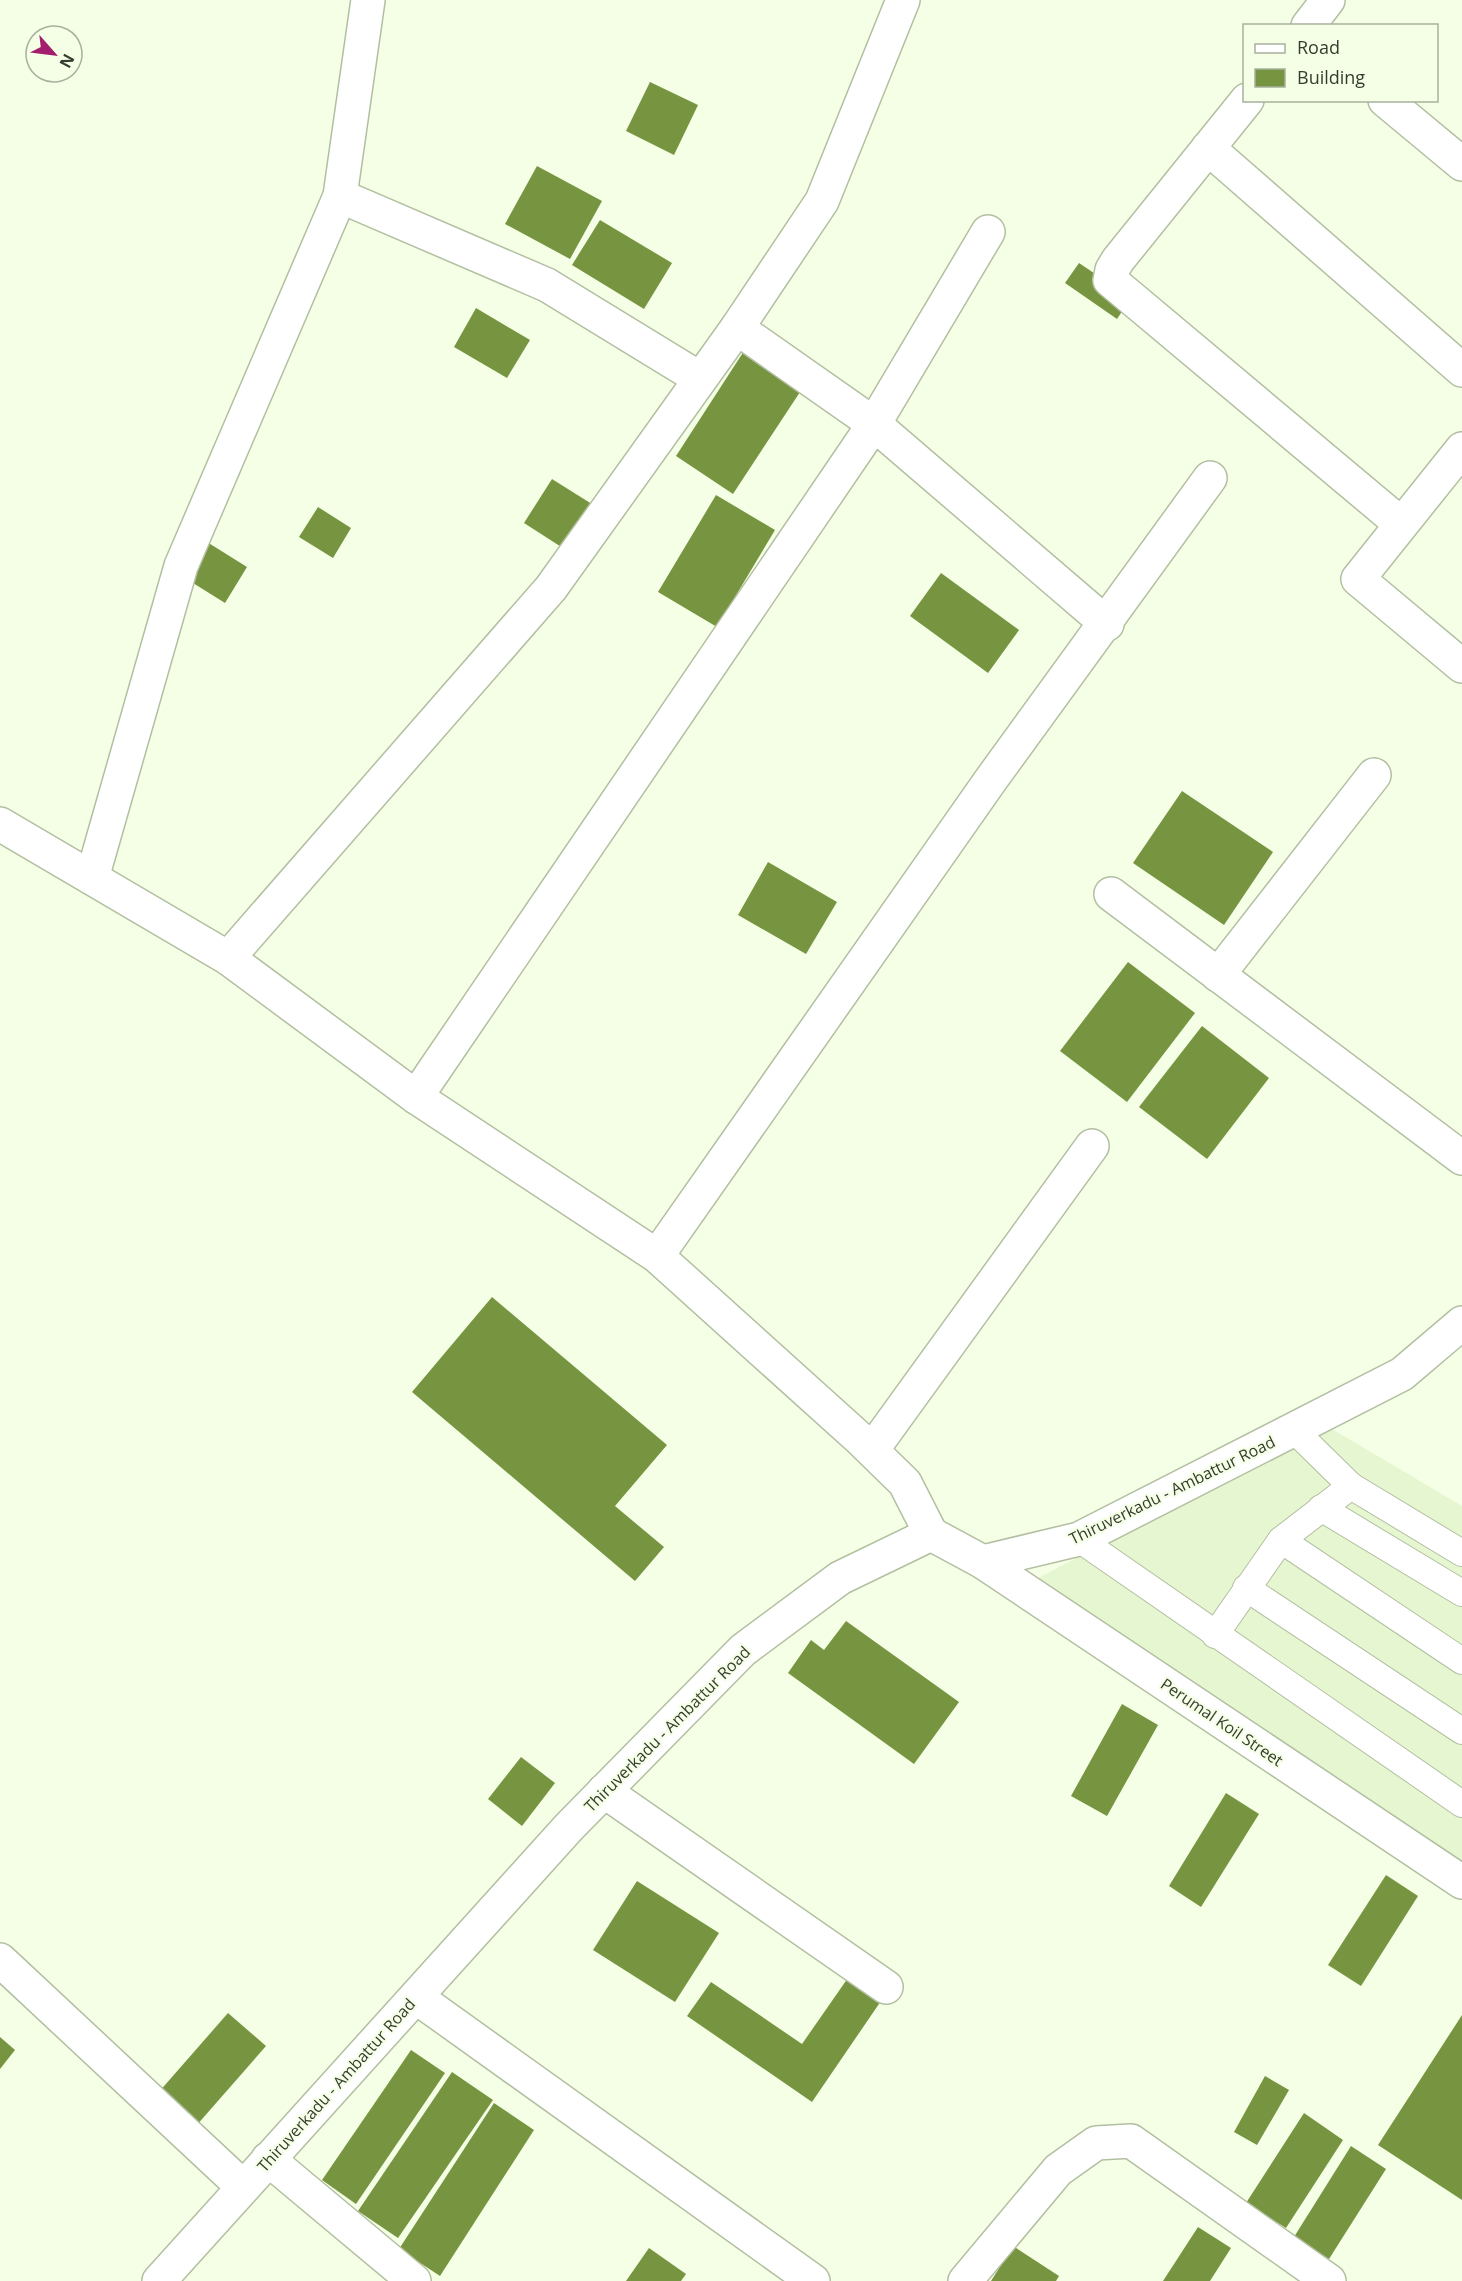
<svg xmlns="http://www.w3.org/2000/svg" width="1462" height="2281" font-family="'Open Sans',sans-serif">
<style>
.built{fill:#e6f6d0}
.building{fill:#779541}
.lines{fill:none;stroke-linecap:round;stroke-linejoin:round}
.service-casing{stroke:#b2bfa1;stroke-width:28}
.minor-casing{stroke:#b2bfa1;stroke-width:36}
.tertiary-casing{stroke:#b2bfa1;stroke-width:36}
.secondary-casing{stroke:#b2bfa1;stroke-width:36}
.service{stroke:#fff;stroke-width:26}
.minor{stroke:#fff;stroke-width:33}
.tertiary{stroke:#fff;stroke-width:33}
.secondary{stroke:#fff;stroke-width:33}
.labels{text-anchor:middle;dominant-baseline:central;stroke-width:4.5;stroke-linejoin:round;paint-order:stroke}
.street-label{font-size:16px;fill:#373c30;stroke:#f4ffe6}
</style>
<rect width="100%" height="100%" fill="#f4ffe6"/>
<path class="built" d="M1327 1426 1462 1506V1860L1029 1583Z"/>
<g class="building">
<path d="M650 82 698 105 674 155 626 131Z"/>
<path d="M537 166 602 201 570 259 505 224Z"/>
<path d="M600 220 672 263 644 309 572 265Z"/>
<path d="M1079 263 1131 298 1117 319 1065 283Z"/>
<path d="M476 308 530 340 507 378 454 347Z"/>
<path d="M744 351 802 389 733 494 676 456Z"/>
<path d="M552 479 595 506 566 550 524 523Z"/>
<path d="M716 495 775 530 717 627 658 592Z"/>
<path d="M318 507 351 528 333 558 299 537Z"/>
<path d="M207 542 247 567 225 603 185 578Z"/>
<path d="M941 573 1019 630 988 673 910 616Z"/>
<path d="M1182 791 1273 852 1224 925 1133 863Z"/>
<path d="M768 862 837 902 806 954 738 915Z"/>
<path d="M1128 962 1195 1013 1127 1102 1060 1051Z"/>
<path d="M1202 1026 1269 1078 1207 1159 1139 1107Z"/>
<path d="M492 1297 667 1445 615 1506 664 1547 635 1581 412 1392Z"/>
<path d="M846 1621 959 1702 914 1764 788 1673 811 1640 824 1650Z"/>
<path d="M1122 1704 1158 1725 1107 1816 1071 1796Z"/>
<path d="M521 1757 555 1783 522 1826 488 1799Z"/>
<path d="M1226 1793 1259 1814 1201 1907 1169 1886Z"/>
<path d="M1386 1875 1418 1896 1361 1986 1328 1965Z"/>
<path d="M637 1881 719 1933 675 2002 593 1950Z"/>
<path d="M850 1975 883 1998 812 2102 687 2016 711 1982 802 2044Z"/>
<path d="M228 2013 266 2046 196 2126 158 2093Z"/>
<path d="M1462 2015V2200L1378 2145Z"/>
<path d="M0 2037 15 2050 0 2069Z"/>
<path d="M411 2050 445 2073 356 2204 322 2180Z"/>
<path d="M452 2072 493 2100 398 2238 358 2211Z"/>
<path d="M1265 2076 1289 2090 1257 2145 1234 2132Z"/>
<path d="M494 2103 534 2130 440 2276 399 2249Z"/>
<path d="M1304 2113 1343 2140 1286 2228 1246 2203Z"/>
<path d="M1351 2146 1386 2169 1329 2259 1294 2237Z"/>
<path d="M1198 2227 1231 2248 1210 2281H1163Z"/>
<path d="M1013 2246 1059 2276 1056 2281H991Z"/>
<path d="M649 2248 686 2274 681 2281H626Z"/>
</g>
<g class="lines">
<defs>
<g id="service">
<path d="M1294 1430 1351 1486"/>
<path d="M1321 1508 1462 1593"/>
<path d="M1079 1539 1462 1804"/>
<path d="M1281 1540 1462 1661"/>
<path d="M1246 1588 1462 1731"/>
<path d="M1215 1635 1281 1540 1351 1486 1462 1553"/>
</g>
<g id="minor">
<path d="M1308 26 1328 0"/>
<path d="M1247 100 1118 260 1112 270 1110 280 1401 524"/>
<path d="M1385 100 1462 164"/>
<path d="M1208 148 1462 370"/>
<path d="M340 196 547 285 699 378"/>
<path d="M737 328 874 424 988 232"/>
<path d="M1462 449 1358 579 1462 666"/>
<path d="M92 878 181 566 340 196 368 0"/>
<path d="M1111 894 1462 1158"/>
<path d="M228 958 551 588 737 328 822 201 903 0"/>
<path d="M1218 975 1374 775"/>
<path d="M416 1097 874 424 1107 624"/>
<path d="M657 1256 990 781 1210 478"/>
<path d="M872 1450 1092 1146"/>
<path d="M604 1791 886 1987"/>
<path d="M0 1960 243 2187"/>
<path d="M416 1997 813 2281"/>
<path d="M268 2159 414 2281"/>
<path d="M965 2281 1058 2170 1096 2143 1131 2141 1329 2281"/>
</g>
<g id="tertiary">
<path d="M0 824 228 958 416 1097 657 1256 860 1439 905 1483 931 1534"/>
<path d="M983 1562 1462 1882"/>
</g>
<path id="secondary" d="M159 2281 569 1827 743 1650 840 1578 931 1534 983 1562 1079 1539 1402 1374 1462 1323"/>
</defs>
<use href="#service" class="service-casing"/>
<use href="#minor" class="minor-casing"/>
<use href="#tertiary" class="tertiary-casing"/>
<use href="#secondary" class="secondary-casing"/>
<use href="#service" class="service"/>
<use href="#minor" class="minor"/>
<use href="#tertiary" class="tertiary"/>
<use href="#secondary" class="secondary"/>
</g>
<g class="labels">
<g class="street-label">
<text transform="translate(1172 1490) rotate(-26)">Thiruverkadu - Ambattur Road</text>
<text transform="translate(1222 1722) rotate(34)">Perumal Koil Street</text>
<text transform="translate(667 1729) rotate(-45)">Thiruverkadu - Ambattur Road</text>
<text transform="translate(336 2085) rotate(-48)">Thiruverkadu - Ambattur Road</text>
</g>
</g>
<rect x="1243" y="24" width="195" height="78" fill="#f4ffe6" stroke="#a8b19d" stroke-width="1.5"/>
<rect x="1255" y="44" width="30" height="9" fill="#ffffff" stroke="#a8b19d" stroke-width="1.5"/>
<text x="1297" y="54" font-size="18" fill="#373c30">Road</text>
<rect x="1255" y="69" width="30" height="18" fill="#779541" stroke="#a8b19d" stroke-width="1.5"/>
<text x="1297" y="84" font-size="18" fill="#373c30">Building</text>
<g transform="translate(54 54) rotate(118)"><circle r="28" fill="#f4ffe6" stroke="#a8b19d" stroke-width="1.5"/>
<path d="M0-4.5L10 22L0 15L-10 22Z" fill="#a31e6c"/>
<text y="-9" font-size="16" font-weight="bold" text-anchor="middle" fill="#373c30">N</text>
</g>
</svg>
